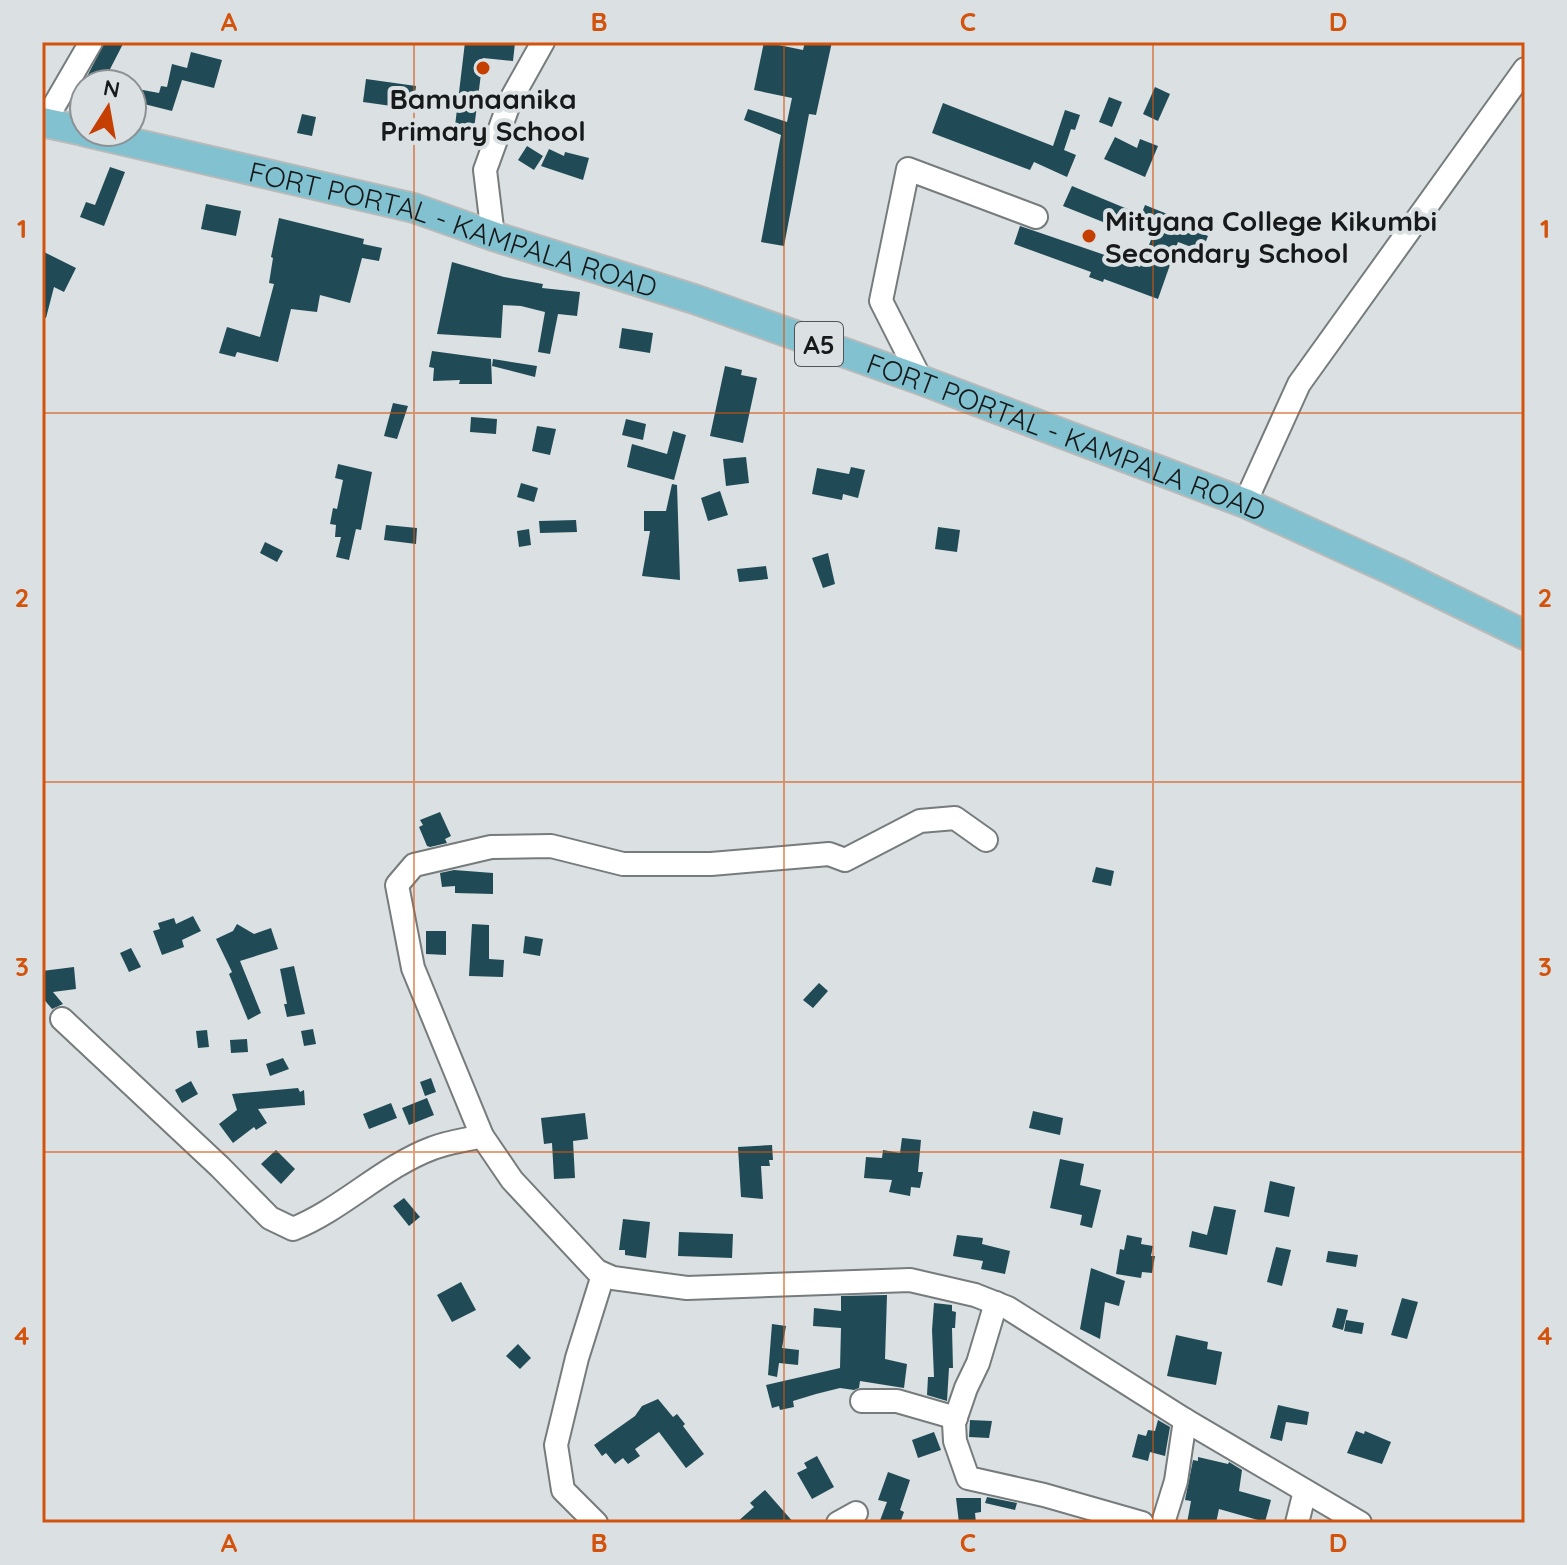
<svg xmlns="http://www.w3.org/2000/svg" width="1567" height="1565" font-family="Quicksand,sans-serif">
<style>
.building{fill:#204b56}
.lines{fill:none;stroke-linecap:round;stroke-linejoin:round}
.minor-casing{stroke:#767b7c;stroke-width:26}
.major-casing{stroke:#b9baba;stroke-width:32}
.minor{stroke:#fff;stroke-width:22}
.major{stroke:#81c1d0;stroke-width:28}
.grid{fill:none;stroke:#d3530d;stroke-width:2;stroke-opacity:0.55}
.poi-dot{fill:#c53e02;stroke:#dbe0e2;stroke-width:3}
.labels{text-anchor:middle;dominant-baseline:central;stroke-width:8;stroke-linejoin:round;paint-order:stroke}
.shield{fill:#dbe0e2;stroke:#525556;stroke-width:2}
.shield-label{font-size:26px;font-weight:bold;fill:#17191a}
.poi-label{font-size:28px;font-weight:bold;fill:#17191a;stroke:#dbe0e2}
.street-label{font-size:28px;fill:#17191a;stroke:#dbe0e2}
.neatline{fill:none;stroke:#d3530d;stroke-width:3}
.grid-label{font-size:26px;text-anchor:middle;font-weight:bold;fill:#d3530d}
</style>
<rect width="100%" height="100%" fill="#dbe0e2"/>
<g class="building">
<path d="M105 42H124L107 75 127 84H83Z"/>
<path d="M465 42 515 43 513 61 483 58 474 129 455 126Z"/>
<path d="M764 42 803 50 805 42H832L816 115 809 114 784 246 761 242 781 135 744 120 748 109 787 122 792 98 754 90Z"/>
<path d="M191 52 222 60 214 88 182 80 172 111 132 101V88L159 93 161 86 167 87 172 64 187 68Z"/>
<path d="M366 79 416 86 413 109 363 102Z"/>
<path d="M1155 87 1170 94 1158 121 1143 114Z"/>
<path d="M1109 97 1122 102 1112 127 1099 122Z"/>
<path d="M943 103 1053 146 1065 110 1080 115 1075 130 1071 129 1064 150 1076 155 1067 177 1034 162 1030 170 932 133Z"/>
<path d="M302 114 316 117 312 136 297 133Z"/>
<path d="M1115 137 1137 148 1140 139 1158 146 1145 177 1104 159Z"/>
<path d="M527 146 543 156 534 170 518 160Z"/>
<path d="M549 149 564 156 565 152 589 158 583 180 541 166Z"/>
<path d="M110 167 125 172 104 226 80 217 86 202 95 205Z"/>
<path d="M1072 186 1137 213 1128 232 1063 206Z"/>
<path d="M206 204 241 211 236 236 201 229Z"/>
<path d="M1145 205 1187 222 1185 226 1208 236 1202 251 1178 242 1158 299 1104 279 1103 282 1089 277 1091 272 1014 244 1020 226 1140 267 1155 230 1138 223Z"/>
<path d="M279 218 364 239 363 244 382 248 379 261 362 258 350 303 320 295 317 312 291 309 278 362 237 352 235 357 219 353 227 327 260 337 274 284 269 283 273 258 271 257Z"/>
<path d="M42 251 76 268 64 292 54 287 46 318 42 317Z"/>
<path d="M452 262 504 277 543 284 542 288 580 292 577 316 558 314 550 354 538 352 545 312 521 306 503 305 501 338 437 334Z"/>
<path d="M622 328 653 333 650 353 619 348Z"/>
<path d="M432 351 491 359 492 384H459L460 380 433 381 434 368 429 367Z"/>
<path d="M493 359 537 366 535 377 492 366Z"/>
<path d="M725 366 742 370 741 375 757 378 743 443 710 436Z"/>
<path d="M393 403 408 406 397 439 384 436Z"/>
<path d="M471 417 497 419 496 434 470 432Z"/>
<path d="M626 419 646 424 643 440 622 435Z"/>
<path d="M537 426 556 429 550 455 532 451Z"/>
<path d="M673 431 686 435 674 480 627 467 632 444 667 454Z"/>
<path d="M746 457 749 483 726 486 723 459Z"/>
<path d="M338 464 372 472 361 530 356 529 349 560 336 557 341 537H335L336 525 330 524 333 508 337 509 343 480 335 478Z"/>
<path d="M851 467 865 470 858 498 843 494 842 500 812 494 817 468 849 474Z"/>
<path d="M521 483 538 488 534 502 517 497Z"/>
<path d="M672 484 677 485 680 580 642 576 650 531H644V511H666Z"/>
<path d="M720 491 728 515 708 521 701 498Z"/>
<path d="M576 520 577 532 540 533 539 521Z"/>
<path d="M386 525 417 528 416 544 384 540Z"/>
<path d="M938 527 960 530 957 552 935 549Z"/>
<path d="M529 529 531 545 519 547 517 531Z"/>
<path d="M265 542 283 551 277 562 260 553Z"/>
<path d="M828 553 835 584 823 588 812 558Z"/>
<path d="M766 566 768 579 739 582 737 569Z"/>
<path d="M440 812 451 836 445 839 447 843 430 847 427 846 419 827 423 825 420 820Z"/>
<path d="M1096 867 1114 871 1111 886 1092 882Z"/>
<path d="M454 870 493 873V894L455 893V886L442 887 440 873Z"/>
<path d="M193 916 201 931 182 940 184 947 162 955 153 931 160 929 158 923 174 918 176 924Z"/>
<path d="M237 924 254 934 271 928 278 949 240 961 261 1013 248 1020 229 974 232 972 216 939 233 931Z"/>
<path d="M472 924 489 925V959L504 960 503 977 469 976Z"/>
<path d="M426 931H446V955L426 954Z"/>
<path d="M525 936 543 939 540 956 523 953Z"/>
<path d="M131 948 141 967 129 972 120 953Z"/>
<path d="M294 966 305 1014 287 1017 284 1004H287L280 969Z"/>
<path d="M74 967 76 989 53 992 63 1004 52 1009 42 997V971Z"/>
<path d="M819 983 828 991 813 1008 803 1000Z"/>
<path d="M313 1029 316 1044 304 1046 301 1031Z"/>
<path d="M207 1030 209 1047 198 1048 196 1031Z"/>
<path d="M247 1039 248 1052 231 1053 230 1040Z"/>
<path d="M283 1058 289 1069 270 1076 266 1064Z"/>
<path d="M431 1078 436 1092 425 1096 420 1082Z"/>
<path d="M191 1081 198 1094 182 1103 175 1090Z"/>
<path d="M298 1088 300 1092 304 1090 305 1105 258 1109 267 1123 256 1130 254 1127 233 1143 219 1124 237 1110 232 1094Z"/>
<path d="M427 1098 434 1115 409 1125 402 1108Z"/>
<path d="M391 1103 397 1118 369 1129 363 1114Z"/>
<path d="M1033 1111 1063 1118 1060 1135 1029 1128Z"/>
<path d="M585 1113 588 1139 573 1141 575 1178 554 1179 552 1143 544 1144 541 1118Z"/>
<path d="M902 1138 921 1140 918 1172H923L920 1188 911 1187 910 1196 889 1192 892 1180 864 1178 866 1157 882 1158 883 1150 900 1153Z"/>
<path d="M772 1145 773 1160H769L770 1166H761L763 1199 741 1197 738 1147Z"/>
<path d="M276 1150 295 1169 281 1184 261 1164Z"/>
<path d="M1060 1159 1084 1164 1080 1185 1101 1190 1092 1228 1080 1225 1082 1215 1050 1208Z"/>
<path d="M1270 1181 1295 1187 1289 1217 1264 1212Z"/>
<path d="M404 1198 420 1217 409 1226 393 1206Z"/>
<path d="M1214 1206 1236 1210 1227 1255 1189 1247 1192 1231 1207 1235Z"/>
<path d="M623 1219 650 1222 646 1258 625 1255V1250H619Z"/>
<path d="M679 1232 733 1234 732 1258 678 1256Z"/>
<path d="M957 1235 983 1238 982 1244 1010 1251 1005 1274 981 1269 983 1261 953 1256Z"/>
<path d="M1127 1235 1142 1238 1141 1244 1153 1246 1151 1256H1155L1152 1273 1142 1272 1141 1278 1116 1274 1120 1249 1124 1250Z"/>
<path d="M1276 1247 1291 1250 1282 1286 1267 1282Z"/>
<path d="M1328 1251 1358 1255 1356 1267 1326 1262Z"/>
<path d="M1091 1268 1125 1281 1119 1306 1105 1302 1100 1339 1080 1329Z"/>
<path d="M461 1282 476 1310 452 1322 437 1295Z"/>
<path d="M887 1295 885 1359 907 1364 904 1388 860 1381 859 1388 854 1390 840 1388 816 1394 793 1401 794 1407 780 1410 779 1406 772 1408 766 1385 840 1368 841 1328 813 1326 814 1308 841 1311V1296Z"/>
<path d="M1402 1298 1418 1302 1407 1339 1391 1335Z"/>
<path d="M934 1303 952 1305V1311L956 1312 955 1328H952L953 1368H949L947 1401 927 1395 928 1377H934L932 1330Z"/>
<path d="M1337 1308 1348 1310 1343 1330 1332 1327Z"/>
<path d="M1346 1320 1364 1323 1362 1334 1344 1331Z"/>
<path d="M772 1324 786 1326 782 1348 799 1350 798 1365 779 1363 777 1377 768 1375Z"/>
<path d="M1176 1335 1208 1342 1207 1349 1222 1352 1216 1385 1167 1376Z"/>
<path d="M518 1344 531 1358 520 1369 506 1356Z"/>
<path d="M658 1399 673 1417 677 1414 685 1424 683 1426 704 1454 686 1468 659 1432 635 1449 640 1456 628 1464 623 1458 615 1464 606 1453 602 1456 594 1445 635 1416 642 1406Z"/>
<path d="M1278 1405 1309 1412 1307 1425 1286 1422 1282 1441 1270 1438Z"/>
<path d="M970 1420 992 1421 989 1438 969 1437Z"/>
<path d="M1158 1420 1170 1427 1165 1456 1150 1452 1148 1461 1132 1457 1138 1434 1146 1436 1148 1430 1155 1431Z"/>
<path d="M1356 1431 1364 1434 1365 1431 1391 1442 1382 1464 1347 1453Z"/>
<path d="M934 1432 941 1450 918 1458 912 1440Z"/>
<path d="M817 1456 834 1487 812 1499 797 1473 807 1468 804 1463Z"/>
<path d="M1198 1457 1228 1464 1229 1462 1242 1470 1239 1491 1271 1500 1265 1522 1219 1509 1216 1523H1187L1191 1501 1185 1500 1193 1460 1198 1461Z"/>
<path d="M888 1472 910 1480 900 1510 904 1512 900 1523H879L887 1502 878 1500Z"/>
<path d="M765 1490 794 1523H736L754 1507 750 1503Z"/>
<path d="M987 1497 1017 1503 1015 1510 985 1503Z"/>
<path d="M956 1498H981V1512L975 1513 976 1523H959Z"/>
</g>
<g class="lines">
<defs>
<g id="minor">
<path d="M44 123 91 42"/>
<path d="M493 236 485 170 510 101 543 42"/>
<path d="M921 380 881 301 908 169 1036 217"/>
<path d="M1245 503 1299 384 1525 69"/>
<path d="M986 840 955 818 920 821 845 860 829 854 711 864H623L551 846 491 847 414 865 397 885 413 968 482 1136 512 1180 597 1271 613 1278 687 1288 910 1280 975 1295 1008 1308 1185 1420 1360 1523"/>
<path d="M62 1019 220 1167 270 1218 293 1229C343 1209 382 1167 433 1148 448 1142 466 1140 482 1136"/>
<path d="M996 1303 978 1363 966 1388 954 1423 955 1441 968 1478 1044 1495 1142 1523"/>
<path d="M862 1401H897L956 1418"/>
<path d="M596 1523 563 1490 556 1445 577 1358 603 1275"/>
<path d="M838 1523 856 1513"/>
<path d="M1163 1523 1176 1481 1185 1420"/>
<path d="M1297 1523 1305 1491"/>
</g>
<g id="major">
<path d="M42 122 84 131"/>
<path id="s1" d="M86 132 414 208 493 236 694 299 921 380 1245 503 1396 572 1525 635"/>
</g>
</defs>
<use href="#minor" class="minor-casing"/>
<use href="#major" class="major-casing"/>
<use href="#minor" class="minor"/>
<use href="#major" class="major"/>
</g>
<path class="grid" d="M414 42V1523M784 42V1523M1153 42V1523M42 413H1525M42 782H1525M42 1152H1525"/>
<g class="poi-dot">
<circle cx="483" cy="68" r="8"/>
<circle cx="1089" cy="236" r="8"/>
</g>
<g class="labels">
<rect class="shield" x="795" y="322" width="48" height="44" rx="6"/>
<g class="shield-label">
<text x="819" y="344">A5</text>
</g>
<g class="poi-label">
<text x="483" y="98">Bamunaanika<tspan x="483" dy="32">Primary School</tspan></text>
<text x="1105" y="220" text-anchor="start">Mityana College Kikumbi<tspan x="1105" dy="32">Secondary School</tspan></text>
</g>
<g class="street-label">
<text stroke="none"><textPath href="#s1" startOffset="380">FORT PORTAL - KAMPALA ROAD</textPath></text>
<text stroke="none"><textPath href="#s1" startOffset="1028">FORT PORTAL - KAMPALA ROAD</textPath></text>
</g>
</g>
<rect width="1567" height="1565" fill="none" stroke="#dbe0e2" stroke-width="88"/>
<g transform="translate(108 108) rotate(11)"><circle r="38" fill="#dbe0e2" stroke="#8d9092" stroke-width="2"/>
<path d="M0-6L14 30L0 20L-14 30Z" fill="#c53e02"/>
<text y="-12" font-size="22" font-weight="bold" text-anchor="middle" fill="#17191a">N</text>
</g>
<rect x="44" y="44" width="1479" height="1477" class="neatline"/>
<g class="grid-label">
<text x="229" y="31">A</text>
<text x="599" y="31">B</text>
<text x="968" y="31">C</text>
<text x="1338" y="31">D</text>
<text x="22" y="238">1</text>
<text x="1545" y="238">1</text>
<text x="22" y="607">2</text>
<text x="1545" y="607">2</text>
<text x="22" y="976">3</text>
<text x="1545" y="976">3</text>
<text x="22" y="1345">4</text>
<text x="1545" y="1345">4</text>
<text x="229" y="1552">A</text>
<text x="599" y="1552">B</text>
<text x="968" y="1552">C</text>
<text x="1338" y="1552">D</text>
</g>
</svg>
